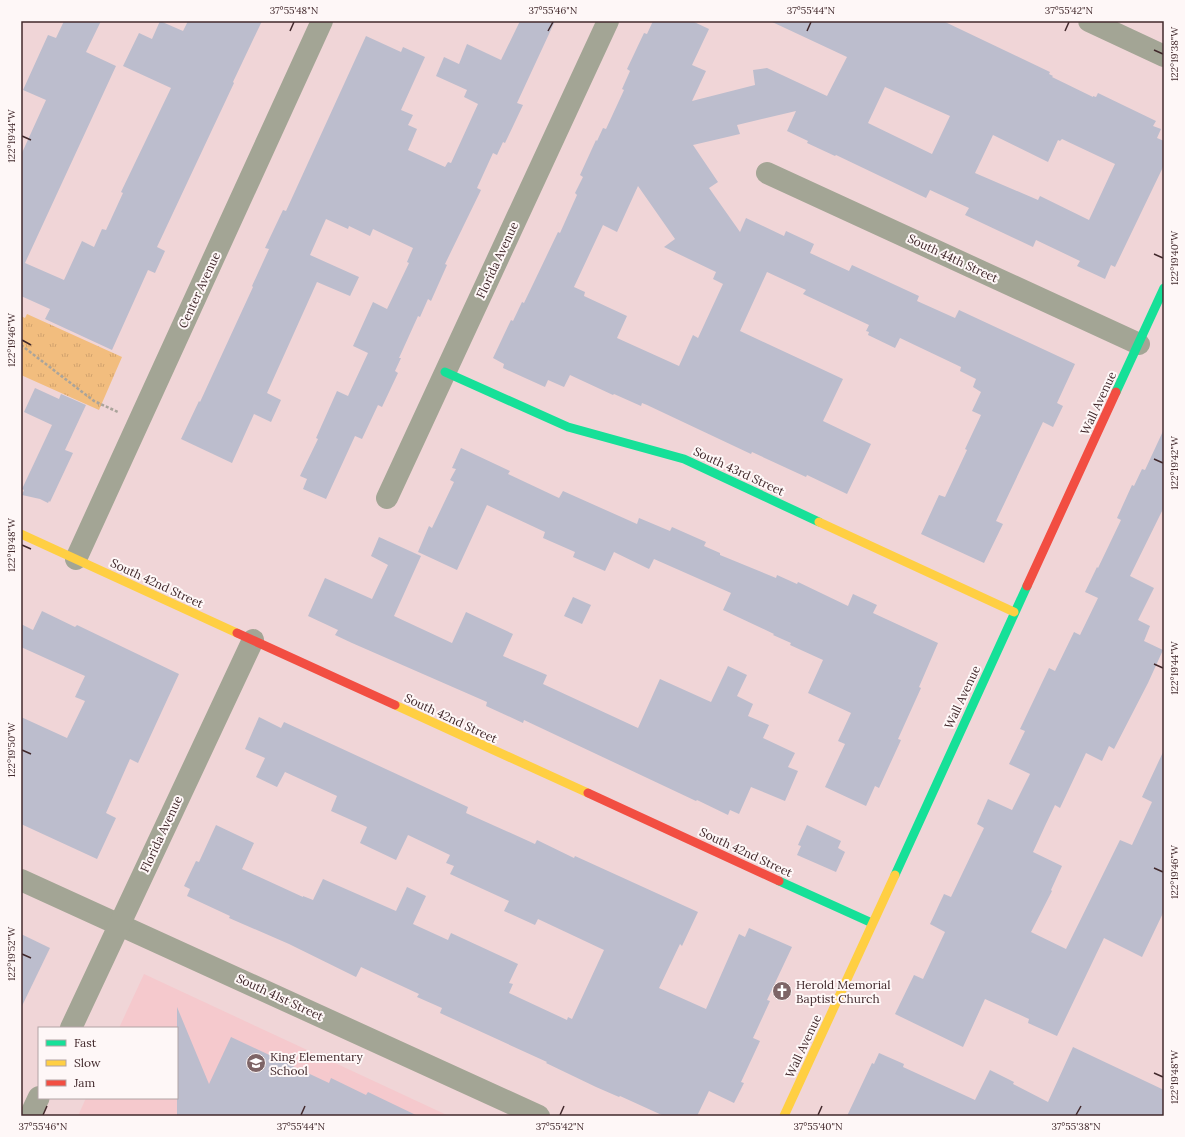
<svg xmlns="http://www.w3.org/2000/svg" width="1185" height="1137" font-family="Lora,serif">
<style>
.built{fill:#f5c9cd}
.grass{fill:url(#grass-tufts)}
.building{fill:#bcbdcd;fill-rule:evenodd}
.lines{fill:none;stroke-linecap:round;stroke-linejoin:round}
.path{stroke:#aaa49b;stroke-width:2.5;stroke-dasharray:3 2;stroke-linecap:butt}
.street{stroke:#a3a595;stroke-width:22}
.fast{stroke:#16e098;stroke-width:9}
.slow{stroke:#ffcf43;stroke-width:9}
.jam{stroke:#f24e42;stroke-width:9}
.ticks{fill:none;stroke:#41282b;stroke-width:1.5}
.labels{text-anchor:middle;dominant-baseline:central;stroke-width:4;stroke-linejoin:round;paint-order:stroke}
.street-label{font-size:12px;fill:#41282b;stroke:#fef7f7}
.poi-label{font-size:12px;fill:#41282b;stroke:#fef7f7;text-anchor:start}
.neatline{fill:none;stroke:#41282b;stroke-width:1.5}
.ticks-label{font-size:10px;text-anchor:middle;fill:#41282b}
</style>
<defs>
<pattern id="grass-tufts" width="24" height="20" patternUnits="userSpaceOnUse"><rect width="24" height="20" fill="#f2bd7e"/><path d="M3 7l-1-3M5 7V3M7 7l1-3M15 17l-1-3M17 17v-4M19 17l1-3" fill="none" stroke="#d1a26d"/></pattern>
</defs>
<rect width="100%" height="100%" fill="#f0d5d7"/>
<path class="built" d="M144 974 449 1116H78L86 1098H177V1028H119Z"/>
<path class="grass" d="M27 314 122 357 99 410 21 375V316L25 318Z"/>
<g class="building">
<path d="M64 21H101L86 52 116 66 25 263 64 280 82 241 94 247 102 229 106 230 123 193 121 192 171 88 123 66 139 33 152 39 160 21 183 31 188 21H262L233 82 234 83 157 247 165 251 155 273 148 270 112 350 45 319 50 309 21 296V155L46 100 23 90 48 35 56 38Z"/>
<path d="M520 21H555L517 103 523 105 505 143 503 142 497 155 493 153 477 188 481 190 445 264 447 265 431 301 428 299 420 317 418 316 399 358H401L395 371 398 373 382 407 378 405 362 439 355 436 326 499 303 489 307 479 300 476 318 439 316 438 337 391 348 396 368 353 353 346 373 302 387 309 409 263 407 262 413 248 373 229 370 236 349 226 348 229 326 219 310 255 359 277 350 296 317 282 267 393 281 400 271 422 254 414 232 463 181 439 199 401 200 402 253 287 252 286 269 249 265 248 283 210 286 211 366 36 401 52 403 47 425 57 401 110 413 115 408 125 417 129 408 150 445 167 448 162 451 163 478 104 464 97 467 90 436 76 444 57 459 64 467 44 501 60Z"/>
<path d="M653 21H692L709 29 692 65 706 71 692 101 755 85 753 70 767 68 827 96 847 57 770 21H943L1050 72 1049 74 1053 76 1052 77 1093 97V96L1096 97 1098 93 1156 121 1153 126 1161 129 1157 138 1164 141V165L1115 267 1111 265 1105 279 1077 266 1080 261 1036 240 1033 247 965 215 969 208 930 190 926 198 836 155 835 156 807 143 808 141 787 131 796 111 737 125 740 134 693 145 718 182 709 188 740 232 746 218 784 236 786 231 814 244 810 253 849 271 852 265 919 296 917 301 955 318 959 310 1075 364 1057 403 1063 406 1053 427 1043 422 996 521 1003 524 984 563 921 534 939 495 945 497 967 450 965 449 981 415 972 411 981 392 973 387 976 379 960 371 961 367 900 338 895 348 868 335 869 332 866 331 869 325 803 294 806 290 767 272 740 331 843 379 823 421 871 444 847 494 807 475 806 477 752 452 751 454 647 405 642 403 641 406 614 394 613 395 570 375 564 387 548 380 545 387 503 368 504 364 493 358 511 320 513 321 522 302 524 303 558 232 560 233 577 195 575 193 583 177 580 175 596 140 597 141 603 128 606 129 624 90 622 89 630 71 627 69 644 33 647 34ZM885 87 950 116 932 154 868 123ZM993 135 1048 162 1058 140 1060 141 1062 139 1115 164 1089 220 1040 196 1038 200 975 173ZM638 186 675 239 664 247 716 272 713 279 723 284 698 338 693 335 679 366 617 338 627 316 584 296 585 292 574 287 603 225 617 232Z"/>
<path d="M35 388 59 399 61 394 86 405 65 450 73 453 50 502 49 501 48 503 40 499 22 495 24 490 22 489 52 425 24 412Z"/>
<path d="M1164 429V507L1130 576 1154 588 1138 620 1150 626 1144 641 1163 650 1148 683 1114 749 1109 746 1102 761 1086 753 1060 808 1055 805 1045 826 1033 852 1062 866 1051 890 1052 891 1031 932 1066 949 1120 840 1132 845 1152 802 1142 797 1164 750V911L1142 957 1104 938 1057 1036 1028 1023 1029 1019 985 999 963 1047 895 1014 914 975 923 979 945 932 930 924 944 894 951 897 984 828 977 824 988 799 1012 810 1030 774 1009 764 1025 731 1020 729 1049 668 1055 671 1074 632 1080 635 1098 598 1085 592 1097 567 1098 568 1121 520 1117 518 1132 485 1134 486 1142 469 1145 470Z"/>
<path d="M461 448 510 471 508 474 559 498 563 491 637 524 639 518 670 531 672 527 706 542 704 546 720 553V555L776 578 777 575 797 584 798 582 848 606 853 594 877 605 873 613 938 643 919 687 921 688 898 739 901 740 879 788 875 786 866 806 825 787 845 744 838 741 851 713 808 693 823 660 790 645 791 643 773 635 774 634 723 610 731 593 654 559 649 569 614 552 605 571 573 557 575 552 543 538 545 532 487 505 457 570 418 552 429 526 432 528 454 482 450 480 456 469 452 468Z"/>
<path d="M379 537 421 556 394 616 452 643 466 612 513 634 503 656 547 675 543 684 638 728 660 679 711 702 728 666 747 675 737 696 753 704 748 716 769 725 763 738 795 753 788 767 798 771 785 801 751 787 739 814 730 810 728 815 697 800 696 801 524 720 523 723 486 706 487 702 352 643 335 635 338 630 308 616 325 578 372 599 388 565 371 556Z"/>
<path d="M573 597 591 605 582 624 564 616Z"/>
<path d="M42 611 75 627 77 625 179 674 138 763 130 759 106 813 116 818 97 859 21 824V717L67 738 85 701 75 697 85 676 21 647V624L33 630Z"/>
<path d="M259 717 281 728 284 722 468 807 466 813 535 844 537 840 574 858 575 856 698 912 682 946 680 944 659 988 706 1009 739 934 745 937 749 928 792 947 767 1000 770 1001 753 1038 760 1041 741 1082 744 1083 734 1103 709 1091 697 1116H664L620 1096 619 1097 596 1087 546 1063 547 1062 440 1013 442 1008 417 997 419 994 361 967 356 977 289 944 229 918 230 916 187 896 190 889 184 886 196 861 199 862 216 825 254 843 242 869 303 897V896L313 900 323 879 396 911 407 887 426 896 413 924 448 940 451 933 518 964 509 983 513 984 509 993 567 1020 568 1017 572 1019 604 950 538 919 535 925 504 911 509 901 450 874 454 866 446 863 450 855 408 835 396 860 360 843 367 827 331 811 337 796 285 772 277 787 256 777 265 758 245 749Z"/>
<path d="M807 825 841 841 838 848 845 852 836 872 797 855 801 846 798 845Z"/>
<path d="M21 934 50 948 21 1008Z"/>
<path d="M177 1007 209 1084 231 1037 329 1083 331 1078 366 1095 368 1092 418 1116H177Z"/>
<path d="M1073 1047 1164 1090V1116H847L872 1063 874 1064 879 1053 904 1064 903 1067 975 1100 990 1070 1014 1082 1013 1084 1048 1102Z"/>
</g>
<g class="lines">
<path class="path" d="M21 345 94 401 118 412"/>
<g class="street">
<path d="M1089 21 1164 56"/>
<path d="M767 173 1139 344"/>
<path d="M387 498 608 21"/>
<path d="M76 559 322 21"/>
<path d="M21 880 539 1116"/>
<path d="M71 1028 253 640"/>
<path d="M30 1116 39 1097"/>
</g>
<g class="fast">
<path d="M445 372 568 427 684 459 819 522"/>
<path d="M1116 392 1164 288"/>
<path d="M895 875 1027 586"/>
<path d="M779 881 872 923"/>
</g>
<g class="slow">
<path d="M819 522 1014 612"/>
<path d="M21 534 237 633"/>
<path d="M395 705 588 793"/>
<path d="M784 1116 895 875"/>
</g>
<g class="jam">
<path d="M1027 586 1116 392"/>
<path d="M237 633 395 705"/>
<path d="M588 793 779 881"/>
</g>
</g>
<path class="ticks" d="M290 31 294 22M548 31 553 22M807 31 811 22M1065 31 1069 22M1154 50 1163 54M22 136 31 140M1154 254 1163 258M22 340 31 345M1154 459 1163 463M22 545 31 549M1154 664 1163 668M22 750 31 754M1154 868 1163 872M22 954 31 958M1154 1073 1163 1077M43 1115 47 1106M301 1115 305 1106M560 1115 564 1106M818 1115 822 1106M1076 1115 1081 1106"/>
<defs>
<symbol id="church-disc" viewBox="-11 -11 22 22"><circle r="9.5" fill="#7e6567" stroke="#fef7f7"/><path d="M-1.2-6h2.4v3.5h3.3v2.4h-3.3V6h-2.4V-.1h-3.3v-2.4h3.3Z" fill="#fff"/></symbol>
<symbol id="school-disc" viewBox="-11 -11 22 22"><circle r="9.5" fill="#7e6567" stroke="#fef7f7"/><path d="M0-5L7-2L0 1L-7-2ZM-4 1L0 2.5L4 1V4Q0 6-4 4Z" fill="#fff"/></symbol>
</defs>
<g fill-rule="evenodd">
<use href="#church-disc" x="771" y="980" width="22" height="22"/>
<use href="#school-disc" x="245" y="1052" width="22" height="22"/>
</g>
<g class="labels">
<g class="street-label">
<text transform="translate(953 258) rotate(25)">South 44th Street</text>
<text transform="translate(497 260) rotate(-65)">Florida Avenue</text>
<text transform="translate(199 290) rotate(-65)">Center Avenue</text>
<text transform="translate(1098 403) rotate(-65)">Wall Avenue</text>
<text transform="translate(739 471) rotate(25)">South 43rd Street</text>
<text transform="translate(157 583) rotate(25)">South 42nd Street</text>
<text transform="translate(962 697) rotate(-65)">Wall Avenue</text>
<text transform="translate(451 718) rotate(25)">South 42nd Street</text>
<text transform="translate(161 834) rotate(-65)">Florida Avenue</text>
<text transform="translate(746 852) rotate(25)">South 42nd Street</text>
<text transform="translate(280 997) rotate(25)">South 41st Street</text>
<text transform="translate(803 1046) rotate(-65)">Wall Avenue</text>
</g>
<g class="poi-label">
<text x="796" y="984">Herold Memorial<tspan x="796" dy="14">Baptist Church</tspan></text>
<text x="270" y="1056">King Elementary<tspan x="270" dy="14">School</tspan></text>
</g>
</g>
<rect width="1185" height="1137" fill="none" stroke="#fef7f7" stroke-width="44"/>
<rect x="38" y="1027" width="140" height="72" fill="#fef7f7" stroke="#b2a4a5"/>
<rect x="46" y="1040" width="20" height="6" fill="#16e098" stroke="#b2a4a5"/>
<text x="74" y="1047" font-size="12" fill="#41282b">Fast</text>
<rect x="46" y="1060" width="20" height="6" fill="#ffcf43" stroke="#b2a4a5"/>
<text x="74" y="1067" font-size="12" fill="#41282b">Slow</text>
<rect x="46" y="1080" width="20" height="6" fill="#f24e42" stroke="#b2a4a5"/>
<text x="74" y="1087" font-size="12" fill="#41282b">Jam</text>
<rect x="22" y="22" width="1141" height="1093" class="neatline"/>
<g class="ticks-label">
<text x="294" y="14">37°55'48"N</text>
<text x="553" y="14">37°55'46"N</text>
<text x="811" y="14">37°55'44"N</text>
<text x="1069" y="14">37°55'42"N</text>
<text transform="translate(1174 54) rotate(-90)" y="4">122°19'38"W</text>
<text transform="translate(11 136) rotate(-90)" y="4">122°19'44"W</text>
<text transform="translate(1174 258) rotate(-90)" y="4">122°19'40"W</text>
<text transform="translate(11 340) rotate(-90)" y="4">122°19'46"W</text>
<text transform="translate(1174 463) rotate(-90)" y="4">122°19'42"W</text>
<text transform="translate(11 545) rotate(-90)" y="4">122°19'48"W</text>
<text transform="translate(1174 668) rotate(-90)" y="4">122°19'44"W</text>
<text transform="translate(11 750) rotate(-90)" y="4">122°19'50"W</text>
<text transform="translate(1174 872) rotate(-90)" y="4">122°19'46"W</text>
<text transform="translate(11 954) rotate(-90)" y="4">122°19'52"W</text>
<text transform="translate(1174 1077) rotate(-90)" y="4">122°19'48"W</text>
<text x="43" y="1130">37°55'46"N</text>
<text x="301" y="1130">37°55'44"N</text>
<text x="560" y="1130">37°55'42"N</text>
<text x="818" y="1130">37°55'40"N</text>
<text x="1076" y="1130">37°55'38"N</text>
</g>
</svg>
